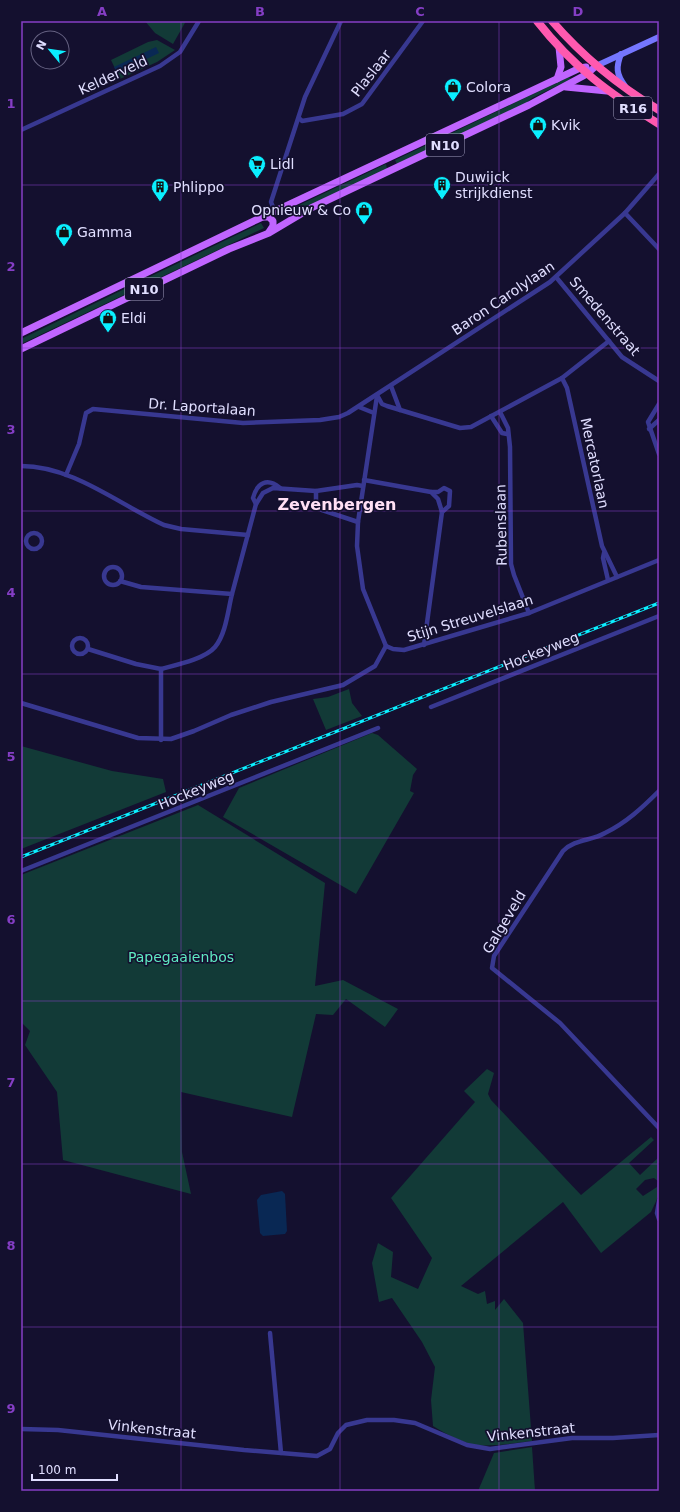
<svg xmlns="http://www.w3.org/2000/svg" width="680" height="1512" font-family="'DejaVu Sans',sans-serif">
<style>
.green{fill:#123a37;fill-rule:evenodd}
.water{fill:#092854}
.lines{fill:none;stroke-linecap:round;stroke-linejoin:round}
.street{stroke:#383891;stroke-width:4.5}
.secondary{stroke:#7576ff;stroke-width:6}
.primary{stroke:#c065ff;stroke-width:7}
.highway{stroke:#ff59af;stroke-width:8}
.rail-casing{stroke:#0aefff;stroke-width:3}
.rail{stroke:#14102f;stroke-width:1.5;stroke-dasharray:4.5;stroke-linecap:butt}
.grid{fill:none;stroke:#853ec5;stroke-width:1;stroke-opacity:0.55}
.labels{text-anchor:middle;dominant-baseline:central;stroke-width:3.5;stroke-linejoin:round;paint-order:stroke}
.shield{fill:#14102f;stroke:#a3a0c1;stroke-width:1}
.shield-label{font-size:13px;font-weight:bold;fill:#e0deff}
.street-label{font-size:14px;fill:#e0deff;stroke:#14102f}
.poi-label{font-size:14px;fill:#e0deff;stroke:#14102f;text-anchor:start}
.park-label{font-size:14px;fill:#5feac2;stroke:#14102f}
.quarter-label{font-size:16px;font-weight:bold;fill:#ffe0f5;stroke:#14102f}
.neatline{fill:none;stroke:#853ec5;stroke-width:1.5}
.grid-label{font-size:13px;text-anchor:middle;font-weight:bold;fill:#853ec5}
</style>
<rect width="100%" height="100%" fill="#14102f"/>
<g class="green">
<path d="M145 21H186L173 44 155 33Z"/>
<path d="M157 40 175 50 157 62 120 79 111 60 148 42Z"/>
<path d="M569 77 571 79 532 98 525 104 397 164 395 160Z"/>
<path d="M386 164 387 169 306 207 296 214 293 208Z"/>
<path d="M261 223 264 228 21 344V339Z"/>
<path d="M349 689 352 703 362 716 326 730 313 699 328 697Z"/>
<path d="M372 733 378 735 417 769 413 775 410 791 414 793 356 894 223 817 239 788Z"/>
<path d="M21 746 112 771 163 779 166 792 21 849Z"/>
<path d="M198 805 325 883 315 986 343 980 398 1009 385 1027 346 999 333 1015 316 1014 292 1117 181 1092 182 1152 191 1194 63 1160 57 1092 25 1045 30 1031 21 1022V875Z"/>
<path d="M487 1069 494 1073 488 1094 491 1100 581 1195 651 1137 654 1140 629 1163 640 1175 659 1157V1195L651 1212 601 1253 563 1202 461 1286 478 1294 485 1291 487 1304 495 1301V1310L504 1299 523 1323 532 1441C514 1443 494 1447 476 1445 461 1442 446 1434 433 1426L431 1400 435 1367 422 1342 392 1298 379 1302 372 1263 378 1243 393 1252 391 1277 418 1289 432 1258 391 1198 475 1102 464 1091ZM654 1178 658 1181 657 1187 643 1196 636 1189 645 1180Z"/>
<path d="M532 1447 535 1491H478L494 1453Z"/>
</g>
<g class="water">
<path d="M156 47 159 53 117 73 114 67Z"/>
<path d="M282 1191 285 1194 287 1231 285 1234 263 1236 260 1233 257 1200 261 1195Z"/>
</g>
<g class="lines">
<g class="street">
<path d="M299 118 302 121 343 114 362 104 423 21"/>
<path d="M21 130 160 66 180 52 199 21"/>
<path d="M275 212 271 202 305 97 341 21"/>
<path d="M625 213 659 249"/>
<path d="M556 277 622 357 659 381"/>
<path d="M562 378 567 388 602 546 617 577"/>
<path d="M391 386 400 410"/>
<path d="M377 395 382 404 387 406 460 428 471 427 562 378 609 341"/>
<path d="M377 396 358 522 357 546 363 589 386 646"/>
<path d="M659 404 648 422 659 454"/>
<path d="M359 407 374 413"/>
<path d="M500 412 508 428 510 447 511 564 514 575 529 613"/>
<path d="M491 416 502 433 507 434"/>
<path d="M649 429 659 420"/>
<path d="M21 466C73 466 118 504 164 525L181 529 248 535"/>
<path d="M66 475 79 444 86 413 93 409 243 423 320 420 339 417 348 413 550 282 625 213 659 174"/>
<path d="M364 480 431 492 438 499 442 512 424 645"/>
<path d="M316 491V501L322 510 358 522"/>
<path d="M431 492H438L444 488 450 491 449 506 442 512"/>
<path d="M256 504 253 498C257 483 267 477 280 488"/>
<circle cx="34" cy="541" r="8"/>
<path d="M604 553 603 558 608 580"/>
<circle cx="113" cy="576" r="9"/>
<path d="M120 581 141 587 232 594C228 610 226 634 215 647 205 659 176 665 161 669"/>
<path d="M232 594 256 504 263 493 273 488 316 491 357 485 363 486"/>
<circle cx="80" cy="646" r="8"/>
<path d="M386 646 393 649 404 650 529 613 659 560"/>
<path d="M88 649 136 664 161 669V740"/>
<path d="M21 703 138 738 171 739 194 731 231 715 271 702 343 685 375 666 386 646"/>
<path d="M431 707 659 616"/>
<path d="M659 791C643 807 626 823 605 833 591 841 575 839 563 851L494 956 492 968 560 1023 659 1128"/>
<path d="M21 871 378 728"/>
<path d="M659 1201 657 1213 659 1219"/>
<path d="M270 1333 281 1453"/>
<path d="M21 1429 58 1430 244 1450 317 1456 330 1449 338 1433 346 1425 367 1420H394L415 1423 467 1445 490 1449 572 1438H613L659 1435"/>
</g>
<g class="secondary">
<path d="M621 54C616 67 616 74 625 86"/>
<path d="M596 66 659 37"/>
</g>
<g class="primary">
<path d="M557 79 561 67 559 47"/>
<path d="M566 87 607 91"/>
<path d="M264 217H269L273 221V226L269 232"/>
<path d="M21 333 256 220 580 68 586 67"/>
<path d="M21 349 229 249 269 233 311 208 529 105 587 74 596 66"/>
</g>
<g class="highway">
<path d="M537 21C573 67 610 94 659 124"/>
<path d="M552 21C584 58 617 85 659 110"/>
</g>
<defs>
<path id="rail" d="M21 857 659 603"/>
</defs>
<use href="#rail" class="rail-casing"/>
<use href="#rail" class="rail"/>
</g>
<path class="grid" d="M181 21V1491M340 21V1491M499 21V1491M21 185H659M21 348H659M21 511H659M21 674H659M21 838H659M21 1001H659M21 1164H659M21 1327H659"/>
<defs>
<symbol id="shop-pin" viewBox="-11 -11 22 30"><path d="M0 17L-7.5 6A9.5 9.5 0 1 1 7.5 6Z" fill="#0aefff" stroke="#14102f"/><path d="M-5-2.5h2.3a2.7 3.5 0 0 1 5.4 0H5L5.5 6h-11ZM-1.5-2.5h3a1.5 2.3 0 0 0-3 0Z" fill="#111"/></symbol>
<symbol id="supermarket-pin" viewBox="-11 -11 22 30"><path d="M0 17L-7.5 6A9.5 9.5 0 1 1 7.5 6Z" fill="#0aefff" stroke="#14102f"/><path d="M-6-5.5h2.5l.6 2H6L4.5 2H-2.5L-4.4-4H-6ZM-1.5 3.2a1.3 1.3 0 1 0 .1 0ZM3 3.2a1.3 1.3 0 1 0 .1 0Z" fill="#111"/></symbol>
<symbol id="building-pin" viewBox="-11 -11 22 30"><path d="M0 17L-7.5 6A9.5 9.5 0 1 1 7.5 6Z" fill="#0aefff" stroke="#14102f"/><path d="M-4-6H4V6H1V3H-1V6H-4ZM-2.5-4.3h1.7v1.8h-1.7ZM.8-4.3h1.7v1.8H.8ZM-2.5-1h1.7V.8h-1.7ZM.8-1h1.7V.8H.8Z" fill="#111"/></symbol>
</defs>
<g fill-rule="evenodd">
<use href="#shop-pin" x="443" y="77" width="20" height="27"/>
<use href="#shop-pin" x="528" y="115" width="20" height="27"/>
<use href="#supermarket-pin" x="247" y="154" width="20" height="27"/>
<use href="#building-pin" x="432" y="175" width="20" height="27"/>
<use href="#building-pin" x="150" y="177" width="20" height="27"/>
<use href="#shop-pin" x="354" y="200" width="20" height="27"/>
<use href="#shop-pin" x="54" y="222" width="20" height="27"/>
<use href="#shop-pin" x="98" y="308" width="20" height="27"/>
</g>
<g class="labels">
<g class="shield">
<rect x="614" y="97" width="38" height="22" rx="3"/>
<rect x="426" y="134" width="38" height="22" rx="3"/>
<rect x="125" y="278" width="38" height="22" rx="3"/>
</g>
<g class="shield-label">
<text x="633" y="108">R16</text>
<text x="445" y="145">N10</text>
<text x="144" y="289">N10</text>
</g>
<g class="street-label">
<text transform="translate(371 73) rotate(-52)">Plaslaar</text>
<text transform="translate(113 75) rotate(-25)">Kelderveld</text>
<text transform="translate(503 298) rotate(-34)">Baron Carolylaan</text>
<text transform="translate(605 316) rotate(49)">Smedenstraat</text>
<text transform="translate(202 407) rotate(4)">Dr. Laportalaan</text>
<text transform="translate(595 463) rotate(78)">Mercatorlaan</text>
<text transform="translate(501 525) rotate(-91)">Rubenslaan</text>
<text transform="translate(470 618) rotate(-17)">Stijn Streuvelslaan</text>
<text transform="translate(541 651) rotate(-22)">Hockeyweg</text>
<text transform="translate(196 790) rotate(-22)">Hockeyweg</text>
<text transform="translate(504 922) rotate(-59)">Galgeveld</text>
<text transform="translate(152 1429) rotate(6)">Vinkenstraat</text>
<text transform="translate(531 1432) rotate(-6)">Vinkenstraat</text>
</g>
<g class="poi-label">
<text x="466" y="87">Colora</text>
<text x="551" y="125">Kvik</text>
<text x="270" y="164">Lidl</text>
<text x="455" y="177">Duwijck<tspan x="455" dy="16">strijkdienst</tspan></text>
<text x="173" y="187">Phlippo</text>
<text x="351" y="210" text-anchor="end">Opnieuw &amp; Co</text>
<text x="77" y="232">Gamma</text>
<text x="121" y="318">Eldi</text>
</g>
<g class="park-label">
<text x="181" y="957">Papegaaienbos</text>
</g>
<g class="quarter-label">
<text x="337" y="504">Zevenbergen</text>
</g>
</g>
<rect width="680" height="1512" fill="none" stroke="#14102f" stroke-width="44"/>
<g transform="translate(50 50) rotate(299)"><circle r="19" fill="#14102f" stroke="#666282"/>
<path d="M0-3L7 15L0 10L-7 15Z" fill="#0aefff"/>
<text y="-6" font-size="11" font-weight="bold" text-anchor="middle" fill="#e0deff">N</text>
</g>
<path d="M32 1474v6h85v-6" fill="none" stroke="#e0deff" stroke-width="2"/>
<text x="38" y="1474" font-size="12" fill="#e0deff" stroke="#14102f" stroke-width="3" paint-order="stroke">100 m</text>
<rect x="22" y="22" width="636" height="1468" class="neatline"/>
<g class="grid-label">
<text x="102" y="16">A</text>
<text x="260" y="16">B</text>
<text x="420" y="16">C</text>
<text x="578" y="16">D</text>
<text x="11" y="108">1</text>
<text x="11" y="271">2</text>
<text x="11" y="434">3</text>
<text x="11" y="597">4</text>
<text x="11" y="761">5</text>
<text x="11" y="924">6</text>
<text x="11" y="1087">7</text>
<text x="11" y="1250">8</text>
<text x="11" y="1413">9</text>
</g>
</svg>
